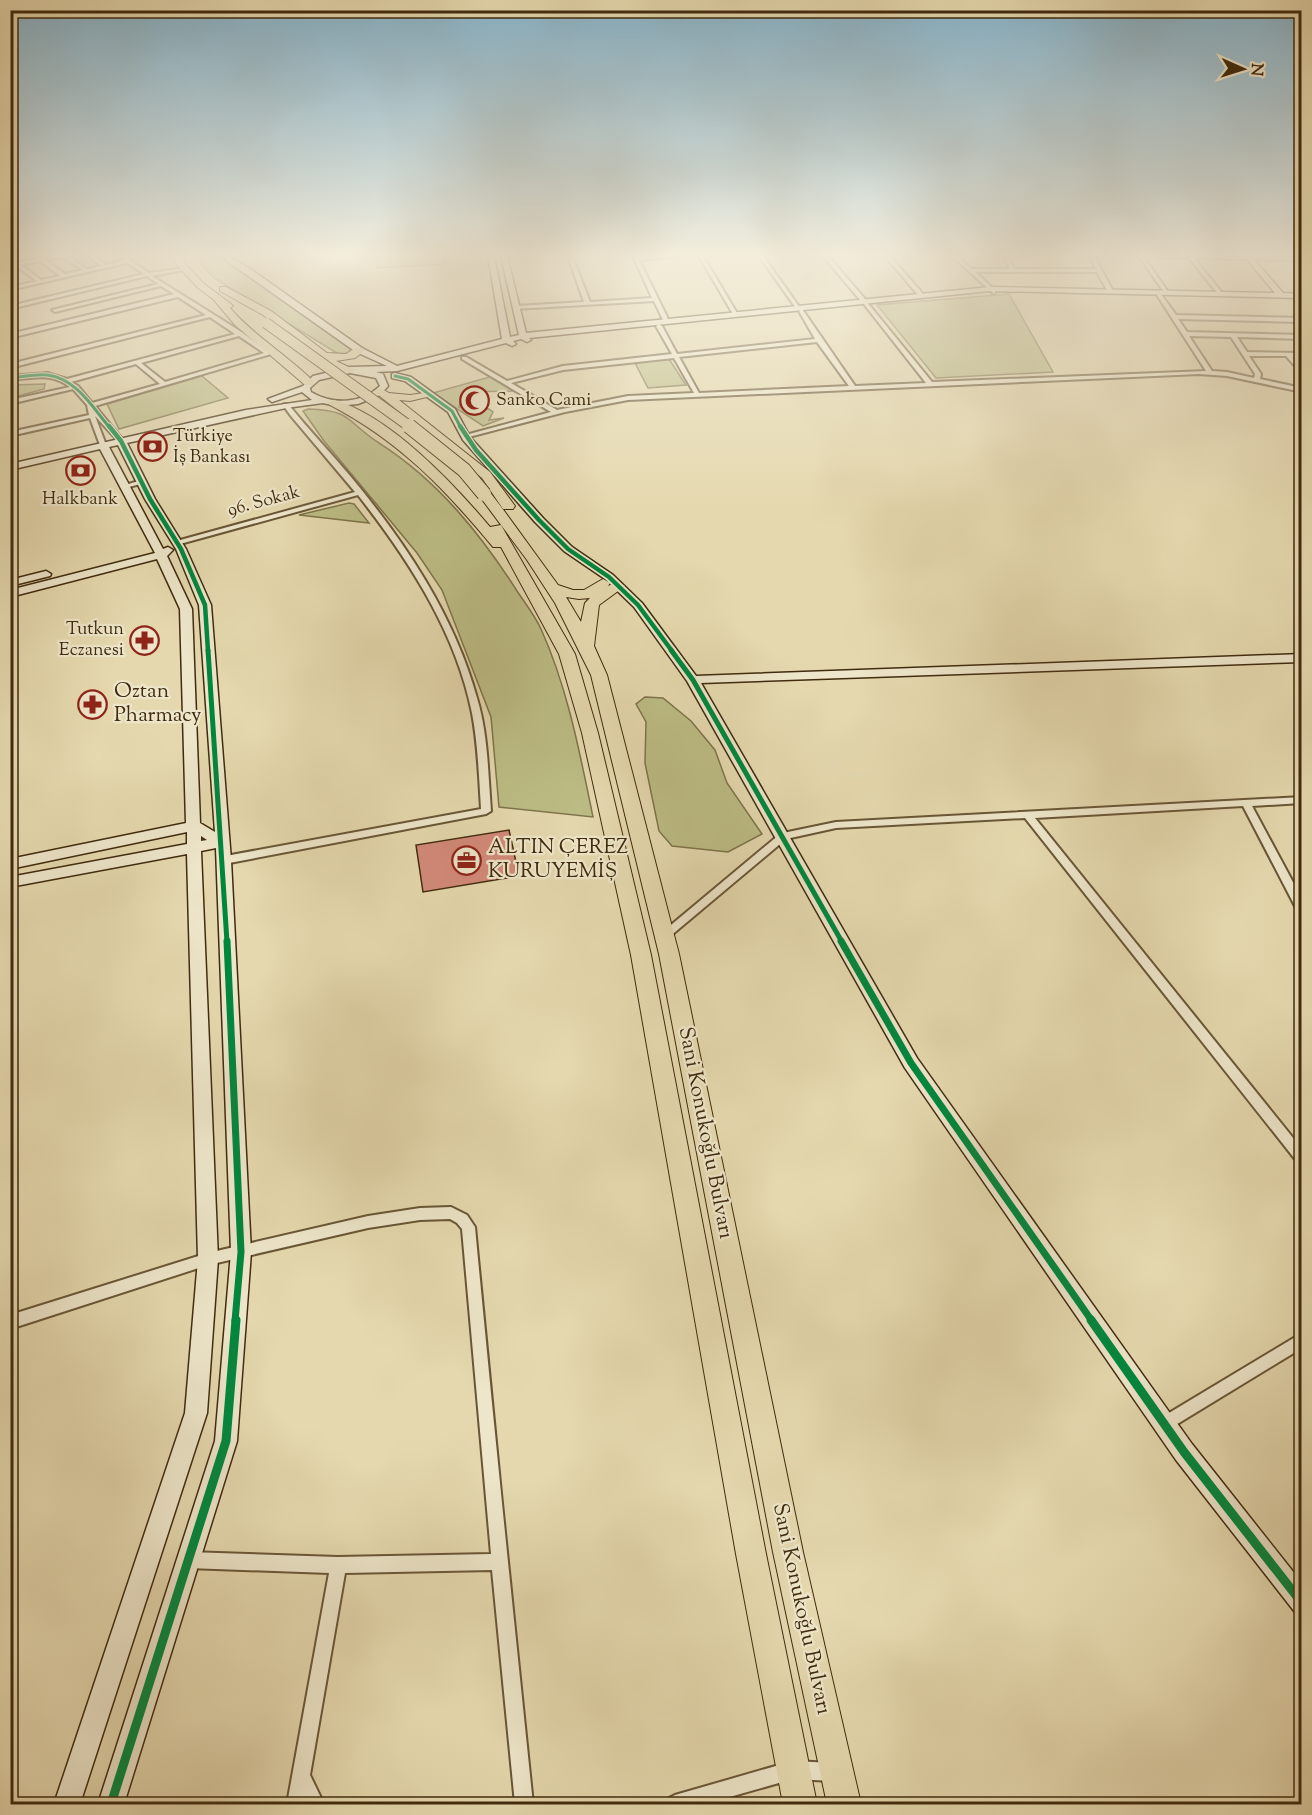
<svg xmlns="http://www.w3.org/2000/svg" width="1312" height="1815" font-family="'Sorts Mill Goudy',serif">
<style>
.green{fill:#bcbc85;stroke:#7e744a;stroke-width:1.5}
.building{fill:#d38a7a;stroke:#402b0e;stroke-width:1.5}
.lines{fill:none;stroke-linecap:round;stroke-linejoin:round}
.street-casing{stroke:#695636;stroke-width:4}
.secondary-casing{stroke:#402b0e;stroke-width:3}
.highway-casing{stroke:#402b0e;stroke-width:2}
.street{fill:#eee6ca;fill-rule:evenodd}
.secondary{fill:#eee6ca;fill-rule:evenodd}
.highway{fill:#e5d8ae;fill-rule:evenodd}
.highway-bridge-far1-casing{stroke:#402b0e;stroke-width:12;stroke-linecap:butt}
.highway-bridge-casing{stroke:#402b0e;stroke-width:16;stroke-linecap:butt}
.highway-bridge-far1{stroke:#e5d8ae;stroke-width:10}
.highway-bridge{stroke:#e5d8ae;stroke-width:14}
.cycleway-far4-casing{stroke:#eee6ca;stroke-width:5}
.cycleway-far3-casing{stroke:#eee6ca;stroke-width:7}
.cycleway-far2-casing{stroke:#eee6ca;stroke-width:9}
.cycleway-far1-casing{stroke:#eee6ca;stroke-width:10}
.cycleway-casing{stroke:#eee6ca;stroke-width:13}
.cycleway-far4{stroke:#00873e;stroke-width:3}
.cycleway-far3{stroke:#00873e;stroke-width:4.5}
.cycleway-far2{stroke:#00873e;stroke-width:5}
.cycleway-far1{stroke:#00873e;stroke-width:7}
.cycleway{stroke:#00873e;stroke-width:9}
.labels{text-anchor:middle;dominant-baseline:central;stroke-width:4.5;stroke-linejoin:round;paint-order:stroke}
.far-poi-label{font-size:18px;fill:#402b0e;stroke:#eee6ca;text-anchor:start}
.far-street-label{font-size:18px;fill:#402b0e;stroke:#eee6ca}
.poi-label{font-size:21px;fill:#402b0e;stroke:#eee6ca;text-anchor:start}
.street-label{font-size:21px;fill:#402b0e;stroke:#eee6ca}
</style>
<rect width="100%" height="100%" fill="#e5d8ae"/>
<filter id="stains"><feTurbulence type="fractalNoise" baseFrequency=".00333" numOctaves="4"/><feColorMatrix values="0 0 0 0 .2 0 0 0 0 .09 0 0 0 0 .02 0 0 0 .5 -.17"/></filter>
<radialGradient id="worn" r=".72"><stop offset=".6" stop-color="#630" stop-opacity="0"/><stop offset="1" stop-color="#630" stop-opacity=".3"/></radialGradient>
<g class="green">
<path d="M199 256H218L268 289 355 352 340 355 214 278 202 265 203 260Z"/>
<path d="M377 256H444L445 264 377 268Z"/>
<path d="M1009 294 1053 372 936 378 877 305Z"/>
<path d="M669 359 686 385 648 388 635 363Z"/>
<path d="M202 376 228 398 119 429 107 404Z"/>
<path d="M493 376 515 391 466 392 461 399 459 407 489 409 493 412 489 420 504 418 483 426 433 393Z"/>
<path d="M45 384 44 389 11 398V385Z"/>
<path d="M308 409C353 410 346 422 379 443 437 480 480 533 517 591 525 603 535 616 541 629 568 689 580 754 593 817L499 807 491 717 442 590 417 553 324 441 303 411Z"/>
<path d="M349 503 354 504 369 523 299 515Z"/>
<path d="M645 697 663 698 691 721 715 750 727 783 762 834 728 852 672 846 659 831 645 763 646 722 636 704Z"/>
</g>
<path class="building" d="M509 830 519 876 423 892 416 845Z"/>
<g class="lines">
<defs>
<g id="street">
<path d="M53 256H67L87 269 101 266 89 256H94L106 265 125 260 123 256H127L130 260 149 273 185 268 183 270 152 276 243 333 271 354 95 406 123 440V442H119L95 416 106 445 105 446 100 445 90 418 10 436V432L89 415 87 405 73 389 10 404V400L70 387C52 372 32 378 10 380V376L47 373 67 379 235 334 210 317 10 368V364L206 315 178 297 10 338V334L174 294 161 286 55 312 52 310 158 284 147 276 10 309V306L144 274 127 263 10 290V287L37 281 16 266 10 267V264ZM62 257 83 270 65 274 45 260ZM40 261 60 276 41 280 21 265ZM239 336 264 353 165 382 141 363ZM136 364 160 384 92 403 78 386 71 382Z"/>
<path d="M568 256H572L590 302 652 298 633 256 638 257 684 256 639 260 669 321 664 322 654 301 514 309 516 306 584 302Z"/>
<path d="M699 256H703L738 315 733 314Z"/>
<path d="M759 256H763L800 308H796Z"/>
<path d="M823 256H828L865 299V301H861Z"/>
<path d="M885 256H890L923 294V296H919Z"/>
<path d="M952 256H957L972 269H1010L1004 256H1008L1014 269H1096L1090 256H1094L1113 291 1108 292 1097 272H975L996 291 994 294Z"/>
<path d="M1139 256H1143L1168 292H1164Z"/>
<path d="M1160 256 1302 258V260L1194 258 1222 293 1219 295 1189 258 1162 257Z"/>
<path d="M1160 293 1176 315 1302 318V322L1178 319 1187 332 1302 335V339L1237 337 1247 352 1302 353V357H1292L1302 368V374L1286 356H1249L1261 374 1260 379 1302 388V392L1227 376 1199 374 628 400 565 412 465 438 462 436 551 412 462 359V357H466L507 381 563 366 672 354 656 326 659 324 662 326 677 354 815 339 799 311 802 309 855 386 926 383 864 304 866 301 932 382 1206 371 1157 295ZM1189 336 1231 337 1255 374 1254 378 1227 372 1212 371ZM817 342 849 386 699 393 679 357ZM674 358 694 393 628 396 557 410 511 383 563 370Z"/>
<path d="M284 404H288C308 429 330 452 351 477 405 542 454 615 477 698 488 734 488 773 491 811L486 814 224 864 220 863 219 860 220 857 481 809C479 777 478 744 472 713 456 632 408 559 358 495L180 544 173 542 355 492 291 416 283 405Z"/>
<path d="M142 480 144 481V483L125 488 122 486Z"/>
<path d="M1302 797V803L1252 806 1302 899V914L1297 910 1243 806 1035 818 1302 1149V1164L1298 1163 1025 818 836 828 786 839 668 938H660L659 935 780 834 783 833 836 822Z"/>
<path d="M451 1207 467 1215 475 1227C493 1420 513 1611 533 1804H515L492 1570 345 1573 310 1775 324 1804H287L329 1573 188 1568 182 1566 180 1560 182 1554 188 1552 338 1557 491 1554 462 1229 457 1223 450 1219 420 1220 368 1228 208 1265 10 1329V1315L208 1253 368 1216 420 1208Z"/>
<path d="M1302 1333V1348L1169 1429 1164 1431 1159 1429 1157 1424 1159 1419Z"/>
<path d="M793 1761 833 1763 839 1766 842 1772 839 1778 833 1781 793 1779 705 1804H666L669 1798 675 1795Z"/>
</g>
<g id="secondary">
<path d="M220 256H228L249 268 362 348 397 366 502 339 488 256H494L510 337 519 335 501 256H507L526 333 990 287 1275 293 1244 256H1251L1283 293 1302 294V298L990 291 529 338 531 340 527 342 521 339 513 341 516 344 512 346 506 343 397 371 376 372 383 374 388 386 380 395 358 404 336 406 323 403 286 408 127 443 155 499 186 549 211 605 231 860 251 1252 237 1441 124 1804H98L215 1441 231 1252 216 848 201 851 218 1259 207 1413 80 1804H54L185 1413 198 1259 187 854 10 887V877L187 844V832L10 869V859L186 823 180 609 157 559 10 597V590L155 553 100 449 10 470V464L246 410 312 400 302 392 272 402 268 399 303 386 313 376 350 367 387 366 356 352ZM350 373 376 378 380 386C361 404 333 405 311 392L310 388 319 380ZM118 445 145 499 176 549 199 605 215 832 200 823 192 609 167 556 173 550 168 547 163 549 109 447ZM201 836 207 840 201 841Z"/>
<path d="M395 373 411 377 455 409 470 437 543 518 572 547 613 575 642 603 696 676 1302 654V662L701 683 917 1058 1192 1444 1302 1583V1615L1294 1611 1176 1460 905 1068 687 681 634 607 605 579 564 551 535 522 463 440 448 412 405 381 392 378V374Z"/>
<path d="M46 571 51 574 50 576 10 586V580Z"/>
</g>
<g id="highway">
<path d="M169 256H178L203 283 231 304 233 306 230 308C254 336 287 355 313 381V385H305L235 325 214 300 197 287Z"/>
<path d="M220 287H226L271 311 327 353 346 354 355 348H363V352L355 358 336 361 355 370 350 373 335 370 263 315 220 291Z"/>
<path d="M380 388 389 393 410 395 431 392V396L410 401 399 400 490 472 515 506 513 509H503L482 478 376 393 374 391Z"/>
<path d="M334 400C389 415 454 484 490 527L501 525 575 654 598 733 651 955 766 1554 817 1804H783L736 1554 631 955 582 733 559 654 501 547H493C444 488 399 441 330 405L328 403Z"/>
<path d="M484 490 489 491 505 512 558 585 573 590H584L603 579 610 583 608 586 618 582 625 586 599 605 594 646 607 675 679 954 803 1552 861 1804H827L773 1552 659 954 591 675 555 603 527 560 478 494ZM566 597 579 599 590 598 585 603 581 622Z"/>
</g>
</defs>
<use href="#street" class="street-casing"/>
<use href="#secondary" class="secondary-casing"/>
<use href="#highway" class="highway-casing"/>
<use href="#street" class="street"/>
<use href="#secondary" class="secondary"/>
<use href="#highway" class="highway"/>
<defs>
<path id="highway-bridge-far1" d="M266 323 412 428"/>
<path id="highway-bridge" d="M409 426 464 470 484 494"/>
</defs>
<use href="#highway-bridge-far1" class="highway-bridge-far1-casing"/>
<use href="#highway-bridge" class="highway-bridge-casing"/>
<use href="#highway-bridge-far1" class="highway-bridge-far1"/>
<use href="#highway-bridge" class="highway-bridge"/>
<defs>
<g id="cycleway-far4">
<path d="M395 376 408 379 452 411 461 428"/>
<path d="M10 378C22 377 35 374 47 375 76 378 93 408 110 428"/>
</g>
<g id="cycleway-far3">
<path d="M109 426 121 441 150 499 181 549 205 605 208 651"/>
<path d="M460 426 476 450 539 520 568 549 609 577 638 605 672 651"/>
</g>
<g id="cycleway-far2">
<path d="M208 650 227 942"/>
<path d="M671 650 693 680 842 942"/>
</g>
<g id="cycleway-far1">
<path d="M227 941 241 1252 235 1321"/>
<path d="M841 941 911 1063 1092 1321"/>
</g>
<g id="cycleway">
<path d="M1091 1320 1184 1452 1302 1603"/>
<path d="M111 1804 226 1441 236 1320"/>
</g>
</defs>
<use href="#cycleway-far4" class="cycleway-far4-casing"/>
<use href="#cycleway-far3" class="cycleway-far3-casing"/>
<use href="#cycleway-far2" class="cycleway-far2-casing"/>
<use href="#cycleway-far1" class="cycleway-far1-casing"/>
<use href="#cycleway" class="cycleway-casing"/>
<use href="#cycleway-far4" class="cycleway-far4"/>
<use href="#cycleway-far3" class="cycleway-far3"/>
<use href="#cycleway-far2" class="cycleway-far2"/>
<use href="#cycleway-far1" class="cycleway-far1"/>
<use href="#cycleway" class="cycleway"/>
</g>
<linearGradient id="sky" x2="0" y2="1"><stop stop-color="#87b6cf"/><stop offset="0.5" stop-color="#f3eddb"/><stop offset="1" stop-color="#f3eddb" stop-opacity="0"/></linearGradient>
<rect width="1312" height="510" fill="url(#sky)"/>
<defs>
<symbol id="mosque-ring" viewBox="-11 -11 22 22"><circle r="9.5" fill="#eee6ca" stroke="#8f2418" stroke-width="1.5"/><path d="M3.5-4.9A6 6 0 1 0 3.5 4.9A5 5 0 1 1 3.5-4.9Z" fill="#8f2418"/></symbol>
<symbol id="bank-ring" viewBox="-11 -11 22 22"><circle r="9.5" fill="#eee6ca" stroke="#8f2418" stroke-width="1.5"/><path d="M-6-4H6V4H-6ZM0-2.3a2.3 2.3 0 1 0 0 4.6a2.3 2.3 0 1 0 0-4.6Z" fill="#8f2418"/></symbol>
<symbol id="pharmacy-ring" viewBox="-11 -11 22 22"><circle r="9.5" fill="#eee6ca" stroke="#8f2418" stroke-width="1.5"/><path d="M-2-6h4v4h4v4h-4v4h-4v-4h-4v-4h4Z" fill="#8f2418"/></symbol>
<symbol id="office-ring" viewBox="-11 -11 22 22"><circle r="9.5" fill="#eee6ca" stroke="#8f2418" stroke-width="1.5"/><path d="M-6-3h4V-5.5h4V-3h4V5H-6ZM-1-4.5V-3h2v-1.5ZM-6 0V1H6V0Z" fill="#8f2418"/></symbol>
</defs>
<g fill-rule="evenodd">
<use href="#mosque-ring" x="458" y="384" width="33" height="33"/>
<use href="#bank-ring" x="136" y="430" width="33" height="33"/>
<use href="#bank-ring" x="64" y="454" width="33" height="33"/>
<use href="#pharmacy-ring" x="128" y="624" width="33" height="33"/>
<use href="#pharmacy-ring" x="76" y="688" width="33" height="33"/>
<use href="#office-ring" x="450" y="844" width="33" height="33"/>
</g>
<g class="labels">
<g class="far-poi-label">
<text x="496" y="401">Sanko Cami</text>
<text x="173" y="437">Türkiye<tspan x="173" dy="21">İş Bankası</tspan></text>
<text x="80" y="500" text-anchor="middle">Halkbank</text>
<text x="124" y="630" text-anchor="end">Tutkun<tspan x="124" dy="21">Eczanesi</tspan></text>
</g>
<g class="far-street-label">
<text transform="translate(264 502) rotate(-15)">96. Sokak</text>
</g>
<g class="poi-label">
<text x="114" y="692">Oztan<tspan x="114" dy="24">Pharmacy</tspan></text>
<text x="488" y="848">ALTIN ÇEREZ<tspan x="488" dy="24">KURUYEMİŞ</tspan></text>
</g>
<g class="street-label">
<text transform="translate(705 1133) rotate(79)">Sani Konukoğlu Bulvarı</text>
<text transform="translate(801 1609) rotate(78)">Sani Konukoğlu Bulvarı</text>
</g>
</g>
<rect width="1312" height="1815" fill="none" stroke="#e5d8ae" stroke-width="36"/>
<rect x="12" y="12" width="1288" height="1791" fill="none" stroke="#402b0e" stroke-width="3"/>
<rect x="18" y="18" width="1276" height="1779" fill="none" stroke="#402b0e" stroke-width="1.5"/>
<g transform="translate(1243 69) rotate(93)" stroke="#eee6ca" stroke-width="4.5" paint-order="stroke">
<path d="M0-4.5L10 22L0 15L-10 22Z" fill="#402b0e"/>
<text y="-9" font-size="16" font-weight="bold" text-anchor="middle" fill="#402b0e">N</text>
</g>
<rect width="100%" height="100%" filter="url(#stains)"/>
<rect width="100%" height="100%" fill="url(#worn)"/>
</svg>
